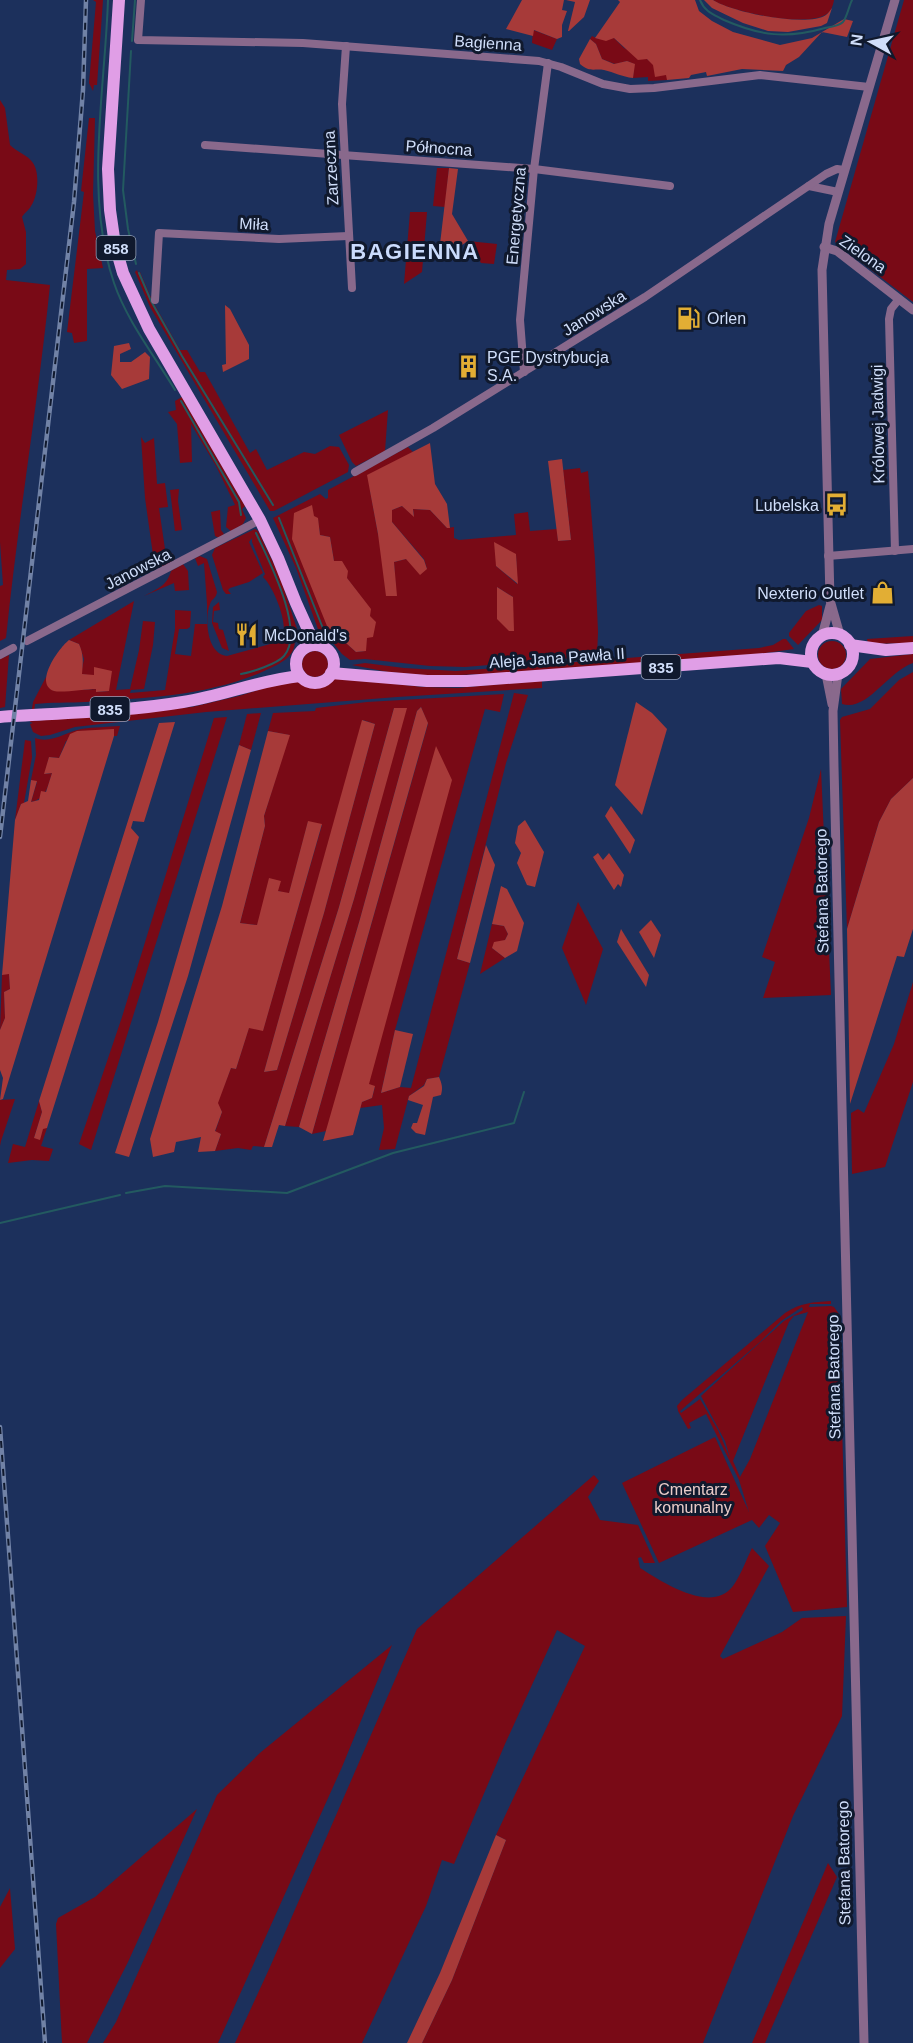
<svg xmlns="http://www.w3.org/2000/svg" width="913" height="2043" font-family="Helvetica,sans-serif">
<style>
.green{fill:#790a16;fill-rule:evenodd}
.forest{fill:#a73a39}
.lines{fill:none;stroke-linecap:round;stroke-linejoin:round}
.stream{stroke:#235a60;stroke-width:2}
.minor{stroke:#89698c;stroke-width:8}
.tertiary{stroke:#89698c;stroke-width:9}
.primary{stroke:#e09ee6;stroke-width:12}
.rail-casing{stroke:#7182a6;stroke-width:4.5}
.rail{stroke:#10192d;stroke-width:2;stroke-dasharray:7;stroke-linecap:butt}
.labels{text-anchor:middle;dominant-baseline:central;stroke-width:6;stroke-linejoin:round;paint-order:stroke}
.shield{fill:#10192d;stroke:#96a3bc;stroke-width:1.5}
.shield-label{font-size:15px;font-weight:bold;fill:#d0defa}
.street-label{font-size:16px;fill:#d0defa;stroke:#10192d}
.poi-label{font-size:16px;fill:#d0defa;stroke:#10192d;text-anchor:start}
.park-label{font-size:16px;fill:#ebccc9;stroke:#10192d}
.district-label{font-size:22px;font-weight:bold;letter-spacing:1.5px;fill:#cadbfc;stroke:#10192d}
</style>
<rect width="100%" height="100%" fill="#1c305c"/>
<g class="green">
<path d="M93 0H103L97 85H94L93 91 89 83 96 2Z"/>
<path d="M713 0H834C833 6 831 12 825 15 805 27 731 12 713 0Z"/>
<path d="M904 0H913V302L835 242Z"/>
<path d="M533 30 557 39 552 50 532 43Z"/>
<path d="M592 36 598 39 614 38 624 48 647 59 667 75V80L648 81V77L633 78 634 64 627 61 615 64 602 59 596 44 590 39Z"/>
<path d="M0 100 5 108 10 145C17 152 28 155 33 163 40 173 38 196 31 206 29 210 25 212 22 217L26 232V264L20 269 7 270 6 280 50 285C38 403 18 520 6 638L0 641V586L3 585 0 542Z"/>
<path d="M89 118H95L93 194 95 231 103 268 87 269V341L74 343 72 333 67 332 84 192 81 191Z"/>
<path d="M437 168H449L445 207 433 206Z"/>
<path d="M410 212H427L422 272 404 284Z"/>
<path d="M468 241 497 244 494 264 481 263Z"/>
<path d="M137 270 138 273 140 272 152 300 180 350H187L200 372H205L250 453 256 449 267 470 304 452 315 454 330 446 339 447 349 465 348 472 274 511H270L150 307 135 272Z"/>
<path d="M182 397 245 506 242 509 246 518 243 524 232 532 226 527 228 507 235 505 216 466 191 424 192 462 180 463 177 424 168 412 176 410 175 401Z"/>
<path d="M388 410 385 451 356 466 352 462 339 435Z"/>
<path d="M141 437 145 443 154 438 157 484 165 483 168 507 159 508 166 556 172 553 175 559 163 567 158 561 154 562 145 498Z"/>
<path d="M408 447 413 452 404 457 370 490 378 534 396 596 394 562 406 559 427 569 424 559 392 522V510L402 506 414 516 413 509 430 510 447 528 454 527V538L459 540 516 535 514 514 528 512 530 531 557 529 558 541 571 540 563 470 580 468 581 473 588 471 595 560 598 632 597 656 465 667 430 666 365 659 350 660 342 654 334 644 319 632 296 568 273 518 320 494 326 499 328 498V490ZM318 518 320 535 330 537 334 561 370 609 365 651 356 652 327 626ZM516 554 517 584 496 566ZM497 587 513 597 497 619Z"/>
<path d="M179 489 178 501 182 530 175 531 170 490Z"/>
<path d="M220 510 221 530 224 534 219 538 215 536 211 512Z"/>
<path d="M255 529 258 531 280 577 298 632 294 635C299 657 279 664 262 672 207 696 145 698 86 702 69 703 51 702 35 704L33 721 192 707 239 696 290 680C312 680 307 696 334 677L423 687 458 688 542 680V688L397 697 206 712 75 727 50 735 41 736 33 732 30 724 33 723 30 722 33 702 46 677 48 686 54 691 97 689 96 692 109 691 94 668V676L81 674 84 659 79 644 69 640 134 601 116 690 130 689 139 650 143 621 155 622 153 645 144 689 131 690 130 693 165 690 175 629V610L191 611 190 627 187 629H179L175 654 191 656 195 624H207V604L204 563 198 566 195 558 200 556 207 559 217 592C216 599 212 598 210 604 204 618 207 655 227 656L281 641C291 629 274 587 263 577L265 574 252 542V538L249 542 263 573 249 582 230 588 228 590 231 594H226L223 590 212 555 215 548Z"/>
<path d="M183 564 188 571 189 590 175 591 174 583 144 596C157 589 167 586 171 571Z"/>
<path d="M219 602 220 610 214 611 213 622 218 623 219 629 223 630 229 651 222 648 212 623 213 607Z"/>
<path d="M819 605 822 606V620L798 645 789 636V633L806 611Z"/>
<path d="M913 636V643L868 644 867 639Z"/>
<path d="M783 639H786L794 649 759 654 510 673 433 676 388 672 352 665 365 663 404 668 456 671 759 648 773 645Z"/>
<circle cx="832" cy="655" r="14"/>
<circle cx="315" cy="664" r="13"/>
<path d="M913 654V663C887 672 867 712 842 704L841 689 870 659Z"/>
<path d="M9 655 5 707 0 708V659Z"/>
<path d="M913 672V778L891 799 879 822 847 929 840 720 842 717 870 709 899 680Z"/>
<path d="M514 693 528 695 506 763 457 959 470 963 439 1077 427 1079 424 1085 409 1096 395 1149 379 1150 384 1128 382 1105 360 1108 362 1102 372 1098 375 1087 326 1131 312 1134 428 724 421 707 417 711 360 919 299 1127 285 1126 354 899 406 708H394L339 907 264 1147 253 1146 251 1150 238 1148 215 1151 221 1134 215 1132 222 1112 217 1103 231 1068 236 1069 249 1027 263 1030 322 825 308 822 289 894 278 891 257 925 240 923 265 826 264 816 289 735 268 731 273 713 315 711 316 708 367 702 504 694 500 712 485 709 395 1030 381 1093 400 1087 411 1088ZM363 720 375 724 324 913 277 1070 264 1072Z"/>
<path d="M261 713 251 750 239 745 247 714Z"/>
<path d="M227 717 91 1150 79 1144 122 1017 214 718Z"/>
<path d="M120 726 117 736H114V729L66 741 59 758 49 757 45 774 52 773C48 786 46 799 31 802L37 782 31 780 36 755 35 738C52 744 65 732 81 729 94 727 107 727 120 726Z"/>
<path d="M25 740 31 741 32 757 24 803 21 804 15 820Z"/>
<path d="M821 769 831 995 763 998 775 962 762 957 809 818Z"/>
<path d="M578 902 603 949 586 1005 562 948Z"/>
<path d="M492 924 504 926 508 934 505 940 492 948 505 958 480 974Z"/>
<path d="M9 973 10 989 4 992 5 1018 0 1030 2 975Z"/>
<path d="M913 982V1082L885 1167 852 1174 851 1113 858 1109 864 1113 894 1044Z"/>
<path d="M15 1099 1 1141 0 1146V1100Z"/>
<path d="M39 1101 42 1112 34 1138 43 1128H47L41 1146 53 1149 49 1161 32 1160 8 1163 13 1144 25 1147Z"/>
<path d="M831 1301V1304H810L809 1307 831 1306 834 1307 839 1314 847 1607 793 1612 765 1546 780 1523 769 1515 759 1528 752 1520 659 1563 622 1483 715 1437 749 1512 739 1480 706 1414 689 1423 691 1428 688 1429 678 1411 677 1406 682 1400 785 1313C800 1303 813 1302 831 1301ZM802 1307 803 1310 784 1321 701 1396 725 1441 730 1458 718 1430 700 1399 681 1413 680 1411 760 1342 781 1321ZM808 1312 750 1459 740 1477 733 1461 789 1322 794 1316Z"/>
<path d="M594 1475 599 1481 588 1497 600 1520 638 1525 655 1563H644L641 1557 638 1558 640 1568C661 1581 711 1615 733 1586 741 1575 746 1560 752 1548L769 1566 720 1656 723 1659 782 1632 802 1618 846 1616 842 1716 793 1816 703 2043H422L452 1980 506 1840 496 1835 585 1646 557 1630 505 1744 454 1864 442 1860 426 1906 362 2043H235L270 1967 417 1629Z"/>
<path d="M392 1645 342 1767 218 2043H103L116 2022 217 1795 261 1752Z"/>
<path d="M197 1809 128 1962 87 2043H62L56 1924 58 1918 95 1897Z"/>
<path d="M828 1863 837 1877 765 2043H752Z"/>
<path d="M10 1888 15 1949 0 1968V1907Z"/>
</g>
<g class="forest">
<path d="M522 0H564L562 10 567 11 562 25V37L557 39 534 30 533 36 506 29Z"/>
<path d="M566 0H590L584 17 569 31H568L575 2Z"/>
<path d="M618 0H695L699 11 712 21 733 32 780 45 812 38 844 19 853 21 847 37 822 32 799 57 786 65 783 71 742 69 707 76 706 72 691 75 689 78 667 80 666 75 655 77 653 65 647 59 638 60 614 38 606 41 595 38 620 2Z"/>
<path d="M704 0H713C731 12 807 28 826 15 829 13 830 10 832 8L827 23 821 26 788 32 768 31 743 23 712 8Z"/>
<path d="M590 39 596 44 602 59 614 64 627 61 635 64 633 78C622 77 614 72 604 70 594 68 591 73 580 64L579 59Z"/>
<path d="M449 168 458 169 452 214 468 241 438 261Z"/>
<path d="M225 305 230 309 249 345V359L223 372 222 365 226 364Z"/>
<path d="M129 343 131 349 120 354V362H131L145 352 150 357 149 379 122 389 111 375 114 346Z"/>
<path d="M430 443 435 484 447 504 450 528H447L430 510 413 509 414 517 402 506 392 510V522L424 560 427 569 420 575 406 559 394 562 397 596H386L378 534 367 475Z"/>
<path d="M562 459 571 540 558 541 548 461Z"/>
<path d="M312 505 314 516 318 518 320 535 330 537 334 561H342L348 571 347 578 371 609 370 616 376 622 373 637 367 638 366 651 356 652 327 626 292 539 294 513Z"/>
<path d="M494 542 516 554 518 584 496 566Z"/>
<path d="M497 587 513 597 514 631H509L497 619Z"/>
<path d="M69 640 79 644C84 655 83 663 82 674L94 675V667L112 671 109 691 96 692V689C86 689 62 693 54 691 33 683 60 647 69 640Z"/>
<path d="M636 702 652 713 667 729 642 815 615 785Z"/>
<path d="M421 707 428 723 312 1134 299 1127 360 919 417 711Z"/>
<path d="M394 708H407L354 899 285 1126 279 1125 272 1147H264L339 907Z"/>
<path d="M362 720 375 724 324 913 277 1070 264 1072Z"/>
<path d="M175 722 144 822 133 821 131 828 139 837 47 1128 43 1129 40 1140 34 1138 42 1112 39 1101 159 723Z"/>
<path d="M114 729V736L3 1099 0 1100 3 1078 0 1070V1030L5 1018 4 992 10 989 9 974 2 975 15 820 21 804 28 801 31 780 37 781 31 802 39 800 41 791 46 792 52 773 44 774 49 757 59 758 70 734 77 731Z"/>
<path d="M268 731 290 735 264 816 265 826 240 923 257 925 269 878 281 881 278 891 289 893 308 821 322 824 263 1031 249 1028 236 1069 231 1068 218 1103 222 1112 215 1131 221 1134 215 1151 198 1152 201 1137 176 1142 174 1152 153 1157 150 1139 222 906Z"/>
<path d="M239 745 251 750 188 976 129 1157 115 1153 158 1022Z"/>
<path d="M436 746 452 780 369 1084 375 1086 372 1098 362 1102 353 1135 323 1141Z"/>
<path d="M913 778V929L904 957 897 956 850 1104 847 929 879 822 891 799Z"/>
<path d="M611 806 635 840 630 854 605 816Z"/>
<path d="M525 820 544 852 535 887 527 885 517 863 521 853 515 843 518 826Z"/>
<path d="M486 845 495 865 470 963 457 959Z"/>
<path d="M598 853 603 860 609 853 624 875 621 887 618 884 614 890 593 857Z"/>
<path d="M501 886 507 889 524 923 517 951 505 958 492 948 494 942 505 940 508 934 504 926 492 924Z"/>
<path d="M651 920 661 935 654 958 639 932Z"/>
<path d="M621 929 649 975 646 987 617 942Z"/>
<path d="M395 1030 413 1034 400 1087 381 1093Z"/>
<path d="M439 1077C442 1084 443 1088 441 1095L433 1097 425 1135 416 1133 411 1128 413 1123H417L423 1105 408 1100 409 1096 424 1086 427 1079Z"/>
<path d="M496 1835 506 1840 452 1980 422 2043H407L440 1973Z"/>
</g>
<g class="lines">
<g class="stream">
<path d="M108 0C105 91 84 194 114 283 127 321 154 355 175 390"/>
<path d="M700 0C705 12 713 14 724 20 761 36 786 39 825 28 830 27 839 26 843 22 847 17 849 6 852 0"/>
<path d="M132 41 135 0"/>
<path d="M131 51 123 190 128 229 136 264"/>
<path d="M139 273 151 301 182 356 273 505"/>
<path d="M181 401 239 502 241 515"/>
<path d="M279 518 324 631 321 632"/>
<path d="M241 674C252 672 277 664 284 656 306 631 268 559 256 533"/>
<path d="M126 1193 165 1186 287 1193 393 1153 514 1123 524 1092"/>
<path d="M0 1223 120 1195"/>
</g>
<g class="minor">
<path d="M141 0 138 40 303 43 539 61 561 67 603 84 630 89 654 88 760 75 869 87"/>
<path d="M346 46 342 104 352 288"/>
<path d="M205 145 534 169 670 186"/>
<path d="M809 186 838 192"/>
<path d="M155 300 159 233 279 239 348 236"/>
<path d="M524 372 520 320 534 169 548 63"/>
<path d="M355 472 433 428 645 297 826 174 837 169 844 170"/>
<path d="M895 551 889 319 891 309 899 299"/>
<path d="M828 556 913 549"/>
<path d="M27 641 260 520"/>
<path d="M0 655 13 648"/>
</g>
<g class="tertiary">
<path d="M824 247 837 251 913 310"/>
<path d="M840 635 830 600 822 270 829 224 895 0"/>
<path d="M822 636 830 606"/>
<path d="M826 674 832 704"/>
<path d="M838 674 833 711 834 767 864 2043"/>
</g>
<g class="primary">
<path d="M119 0 108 169 110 210 115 245 123 273 149 329 260 520 278 558 296 603 315 645"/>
<circle cx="832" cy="654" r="21"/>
<path d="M850 645 886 650 913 648"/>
<circle cx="315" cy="664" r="19"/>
<path d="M331 673 427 681H467L779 658 812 662"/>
<path d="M0 717C61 713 123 712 183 702 223 696 260 680 300 676"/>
</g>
<defs>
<g id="rail">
<path d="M0 837 74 202 83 90 86 0"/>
<path d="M0 1427 45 2043"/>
</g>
</defs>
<use href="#rail" class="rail-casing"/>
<use href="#rail" class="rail"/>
</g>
<defs>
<symbol id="fuel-bare" viewBox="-9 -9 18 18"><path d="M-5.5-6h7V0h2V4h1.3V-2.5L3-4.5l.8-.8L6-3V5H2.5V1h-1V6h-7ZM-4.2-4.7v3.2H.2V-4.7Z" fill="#e2ae34" stroke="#10192d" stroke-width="2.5" paint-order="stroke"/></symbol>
<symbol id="building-bare" viewBox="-9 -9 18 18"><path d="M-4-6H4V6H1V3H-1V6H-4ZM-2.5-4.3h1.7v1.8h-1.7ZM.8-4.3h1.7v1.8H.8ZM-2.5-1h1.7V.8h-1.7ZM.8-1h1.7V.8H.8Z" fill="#e2ae34" stroke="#10192d" stroke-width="2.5" paint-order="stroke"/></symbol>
<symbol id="bus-bare" viewBox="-9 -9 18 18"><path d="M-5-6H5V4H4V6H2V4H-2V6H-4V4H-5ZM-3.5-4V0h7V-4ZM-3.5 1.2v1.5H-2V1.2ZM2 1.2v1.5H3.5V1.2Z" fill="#e2ae34" stroke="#10192d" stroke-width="2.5" paint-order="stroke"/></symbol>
<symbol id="shop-bare" viewBox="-9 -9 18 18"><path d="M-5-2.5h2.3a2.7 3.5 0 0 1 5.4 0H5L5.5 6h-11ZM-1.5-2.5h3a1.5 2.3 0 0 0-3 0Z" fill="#e2ae34" stroke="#10192d" stroke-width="2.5" paint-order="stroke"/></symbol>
<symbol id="restaurant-bare" viewBox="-9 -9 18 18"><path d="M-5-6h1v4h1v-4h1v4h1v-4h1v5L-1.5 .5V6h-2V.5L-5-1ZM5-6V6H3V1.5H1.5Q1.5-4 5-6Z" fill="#e2ae34" stroke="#10192d" stroke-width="2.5" paint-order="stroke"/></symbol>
</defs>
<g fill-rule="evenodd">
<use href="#fuel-bare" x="672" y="302" width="33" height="33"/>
<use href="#building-bare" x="452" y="350" width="33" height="33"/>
<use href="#bus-bare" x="820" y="488" width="33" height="33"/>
<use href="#shop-bare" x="866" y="576" width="33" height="33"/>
<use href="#restaurant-bare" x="230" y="618" width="33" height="33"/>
</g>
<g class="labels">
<g class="shield">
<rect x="96.5" y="236" width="39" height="24" rx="4.5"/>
<rect x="641.5" y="655" width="39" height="24" rx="4.5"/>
<rect x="90.5" y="697" width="39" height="24" rx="4.5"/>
</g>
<g class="shield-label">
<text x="116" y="248">858</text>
<text x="661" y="667">835</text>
<text x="110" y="709">835</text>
</g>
<g class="street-label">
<text transform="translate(488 43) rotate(4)">Bagienna</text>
<text transform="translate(439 148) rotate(4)">Północna</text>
<text transform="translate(331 168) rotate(-93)">Zarzeczna</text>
<text transform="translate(516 216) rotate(-85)">Energetyczna</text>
<text transform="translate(254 224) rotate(3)">Miła</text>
<text transform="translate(863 254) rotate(35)">Zielona</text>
<text transform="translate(594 313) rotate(-32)">Janowska</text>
<text transform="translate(878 424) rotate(-91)">Królowej Jadwigi</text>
<text transform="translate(138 569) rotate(-27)">Janowska</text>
<text transform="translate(557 658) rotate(-4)">Aleja Jana Pawła II</text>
<text transform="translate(822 891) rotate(-91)">Stefana Batorego</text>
<text transform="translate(834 1377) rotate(-91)">Stefana Batorego</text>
<text transform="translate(844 1863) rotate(-91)">Stefana Batorego</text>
</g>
<g class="poi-label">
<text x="707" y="318">Orlen</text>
<text x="487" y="357">PGE Dystrybucja<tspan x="487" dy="18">S.A.</tspan></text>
<text x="819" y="505" text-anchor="end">Lubelska</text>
<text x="864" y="593" text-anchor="end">Nexterio Outlet</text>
<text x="264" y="635">McDonald's</text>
</g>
<g class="park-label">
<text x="693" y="1489">Cmentarz<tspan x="693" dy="18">komunalny</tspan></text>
</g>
<g class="district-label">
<text x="415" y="251">BAGIENNA</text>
</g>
</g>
<g transform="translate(871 42) rotate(278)" stroke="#10192d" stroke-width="4.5" paint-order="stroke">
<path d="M0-4.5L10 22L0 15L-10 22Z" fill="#d0defa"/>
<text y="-9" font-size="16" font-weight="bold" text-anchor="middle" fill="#d0defa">N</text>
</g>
</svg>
